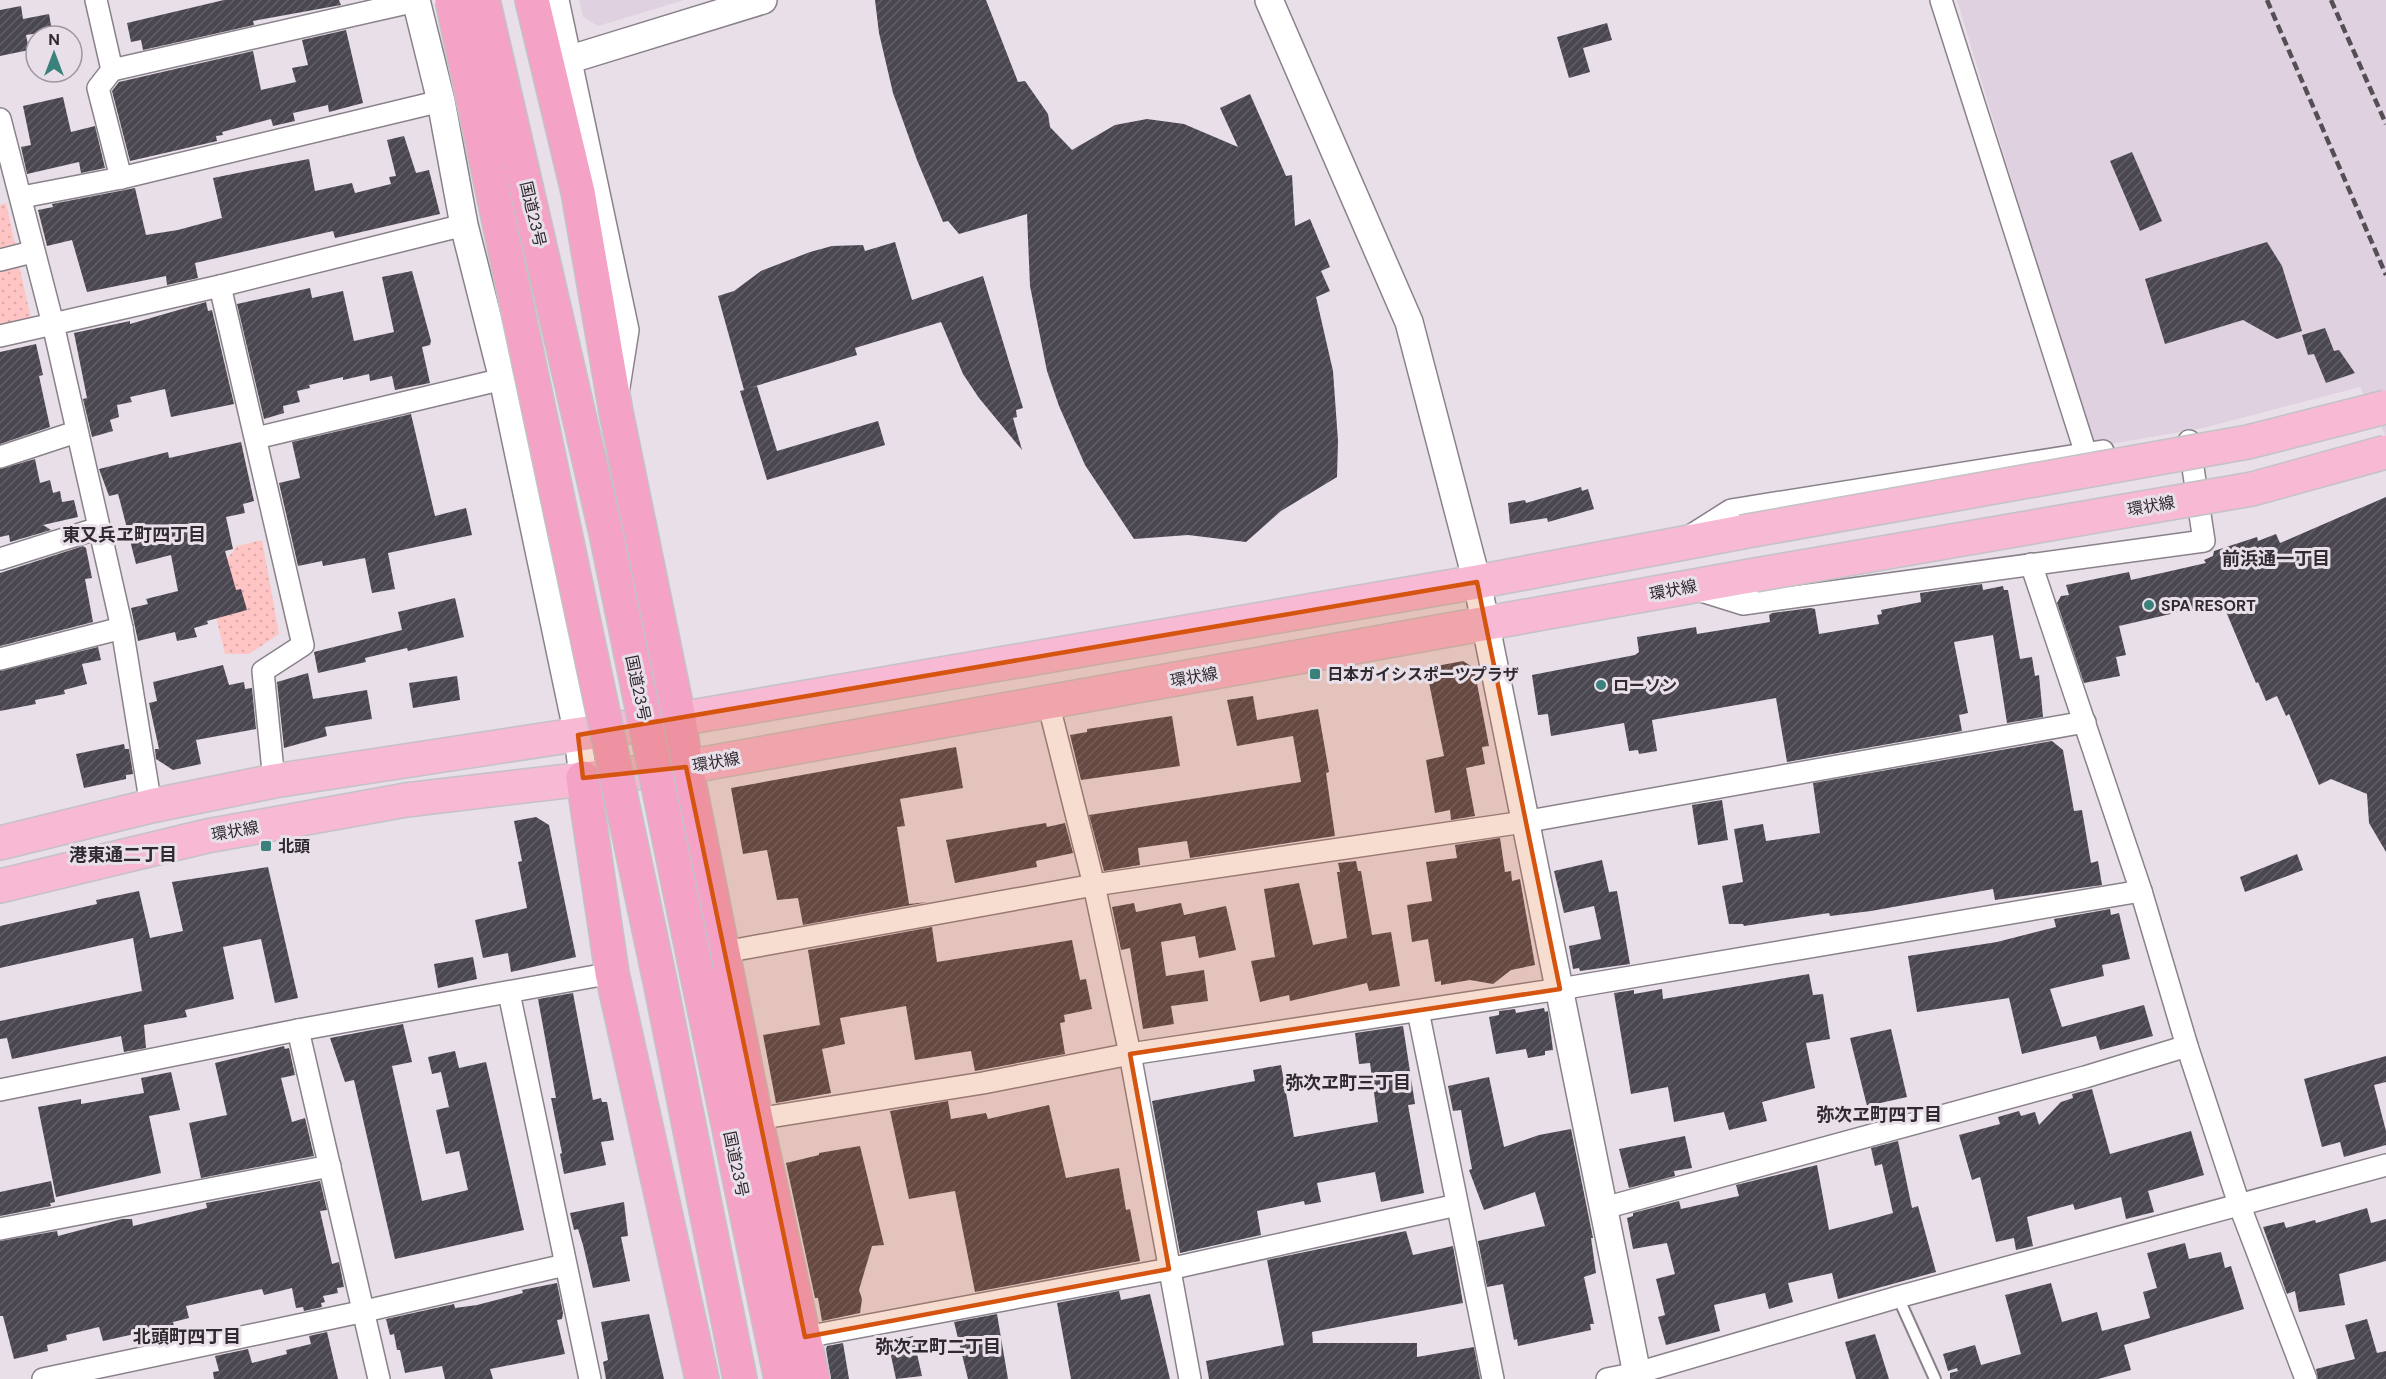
<svg xmlns="http://www.w3.org/2000/svg" width="2386" height="1379" font-family="'DM Sans','Noto Sans JP',sans-serif">
<style>
.built{fill:#dfd1df}
.green{fill:url(#green-dots)}
.building{fill:url(#building-hatch)}
.lines{fill:none;stroke-linecap:round;stroke-linejoin:round}
.service-casing{stroke:#8a828a;stroke-width:14}
.minor-casing{stroke:#8a828a;stroke-width:24}
.tertiary-casing{stroke:#8a828a;stroke-width:30}
.primary-casing{stroke:#c4c3c4;stroke-width:36}
.trunk-casing{stroke:#c4c3c4;stroke-width:36}
.service{stroke:#fff;stroke-width:10}
.minor{stroke:#fff;stroke-width:21}
.tertiary{stroke:#fff;stroke-width:27}
.primary{stroke:#f7b9d4;stroke-width:33}
.trunk{stroke:#f4a2c6;stroke-width:33}
.rail{stroke:#544f54;stroke-width:4.5;stroke-dasharray:9 4.5;stroke-linecap:butt}
.primary-bridge-casing{stroke:#c4c3c4;stroke-width:36;stroke-linecap:butt}
.trunk-bridge-casing{stroke:#c4c3c4;stroke-width:36;stroke-linecap:butt}
.primary-bridge{stroke:#f7b9d4;stroke-width:33}
.trunk-bridge{stroke:#f4a2c6;stroke-width:33}
.marked{fill:#d5540f;fill-opacity:0.2;stroke:#d5540f;stroke-width:4.5;stroke-linejoin:round}
.poi-dot{fill:#3a817b;stroke:#e8dfe9;stroke-width:2}
.labels{text-anchor:middle;dominant-baseline:central;stroke-width:6;stroke-linejoin:round;paint-order:stroke}
.street-label{font-size:16px;fill:#2e2a2e;stroke:#e8dfe9}
.poi-label{font-size:16px;font-weight:bold;fill:#2e2a2e;stroke:#e8dfe9;text-anchor:start}
.neighbourhood-label{font-size:18px;font-weight:bold;fill:#2e2a2e;stroke:#e8dfe9}
</style>
<defs>
<pattern id="green-dots" width="8" height="8" patternUnits="userSpaceOnUse" patternTransform="scale(1.5)"><rect width="8" height="8" fill="#fec5c4"/><path d="M2 2h.1M6 6h.1" fill="none" stroke="#daa9a9" stroke-width="1.8" stroke-linecap="round"/></pattern>
<pattern id="building-hatch" width="6" height="6" patternUnits="userSpaceOnUse" patternTransform="scale(1.5)"><rect width="6" height="6" fill="#4a4750"/><path d="M-1 1l2-2M0 6l6-6M5 7l2-2" fill="none" stroke="#625f66"/></pattern>
</defs>
<rect width="100%" height="100%" fill="#e8dfe9"/>
<g class="built">
<path d="M579 0H684L598 26 583 17Z"/>
<path d="M1957 0H2386V436L2360 387 2203 428 2099 446 2091 442Z"/>
</g>
<g class="green">
<path d="M6 203 15 244 10 252 0 254V205Z"/>
<path d="M19 266 31 318 0 324V271Z"/>
<path d="M262 540 279 634 249 654H225L208 584 237 546Z"/>
</g>
<g class="building">
<path d="M224 0H339L341 5 253 21 254 25 143 50 141 40 131 42 127 23Z"/>
<path d="M875 0H986L1018 82 1025 81 1048 114 1050 127 1072 150 1115 125 1147 119 1184 124 1238 147 1220 108 1250 94 1286 176 1292 175 1295 226 1310 219 1330 267 1321 271 1330 291 1316 297 1333 371 1338 441 1337 477 1281 511 1246 542 1188 535 1134 539 1085 465 1059 406 1047 371 1030 286 1027 214 959 234 948 221 943 222 917 160 893 93 879 33Z"/>
<path d="M21 6 23 19 49 14 52 31 26 35 29 50 0 56V10Z"/>
<path d="M1607 23 1612 40 1583 48 1590 72 1569 78 1557 37Z"/>
<path d="M346 30 363 103 329 112 328 105 293 113 295 121 273 126 271 119 222 132 223 135 216 136 217 141 213 142 130 161 112 91 119 82 253 51 261 90 296 82 292 68 308 65 302 40Z"/>
<path d="M63 97 71 132 95 126 105 168 81 173 79 162 27 174 21 147 31 145 23 106Z"/>
<path d="M404 136 416 173 429 170 440 214 335 238 333 231 195 263 198 278 167 285 166 276 87 292 72 240 47 246 38 210 53 207 52 204 135 188 146 235 178 230 222 218 213 178 282 164 309 159 315 191 352 183 355 193 391 184 389 177 396 176 387 140Z"/>
<path d="M2132 152 2162 221 2140 231 2110 161Z"/>
<path d="M895 242 912 300 983 276 1023 408 1016 410 1017 417 1013 418 1022 450 979 398 963 374 941 322 855 348 857 355 746 389 757 386 777 451 878 421 885 445 767 480 740 391 744 390 718 296 734 291 761 271 810 252 832 246 863 245 865 251Z"/>
<path d="M2267 242 2282 266 2302 331 2277 339 2243 320 2165 344 2145 279Z"/>
<path d="M412 271 431 341 430 345 422 347 430 383 395 390 392 376 370 381 369 374 343 380V377L309 385 310 388 297 391 300 402 283 406 284 413 264 419 237 304 310 288 312 298 343 291 354 341 394 332 382 277Z"/>
<path d="M206 302 208 311 212 310 234 404 171 417 165 389 130 397 132 402 117 405 119 417 110 420 113 431 92 437 83 399 87 398 74 333 130 321V324Z"/>
<path d="M2325 328 2334 351 2339 350 2355 373 2326 383 2314 354 2308 355 2302 335Z"/>
<path d="M36 344 43 375 39 376 50 427 0 444V352Z"/>
<path d="M411 414 435 516 466 508 472 535 388 553 395 589 372 593 365 558 323 566 322 561 298 566 279 483 300 478 292 442Z"/>
<path d="M241 442 254 501 243 504 245 513 226 517 233 549 225 551 236 590 241 589 247 610 207 621 208 624 194 628 197 637 177 641 175 632 138 641 131 608 148 604 146 599 178 591 171 555 136 564 120 501 118 494 109 496 99 469 168 452 169 458Z"/>
<path d="M35 459 40 483 50 480 53 493 60 491 62 502 74 500 78 517 43 525 51 530 10 542 9 535 0 537V469Z"/>
<path d="M1581 487 1582 491 1588 489 1594 509 1548 522 1547 518 1510 524 1508 503 1525 500 1526 503Z"/>
<path d="M2386 497V852L2369 823 2367 794 2331 779 2319 785 2289 714 2286 716 2277 696 2266 701 2258 682 2256 683 2222 602 2119 626 2126 655 2116 657 2120 676 2084 683 2057 603 2061 596 2069 595 2066 585 2129 572 2131 580 2206 563 2204 560 2213 556 2214 551 2257 537 2258 541 2276 534 2280 543Z"/>
<path d="M83 546 86 548 92 578 85 579 93 622 0 646V573Z"/>
<path d="M1982 584 1983 590 2003 586 2004 590H2008L2020 659 2032 657 2035 676 2039 675 2043 717 2007 723 1993 635 1954 642 1968 713 1959 715 1962 731 1787 762 1776 698 1652 720 1657 751 1639 754 1638 750 1629 751 1624 723 1551 736 1548 714 1538 715 1532 675 1635 655 1639 652 1637 637 1696 627 1697 634 1770 622 1769 615 1772 613 1811 608 1815 609 1819 634 1879 624 1877 615 1882 614 1881 610 1921 602 1920 593Z"/>
<path d="M455 598 464 637 408 651 407 648 365 658 366 662 318 673 314 652 402 630 398 612Z"/>
<path d="M98 647 101 660 82 664 87 684 64 690 65 694 35 700 36 704 0 711V671Z"/>
<path d="M1463 661 1474 668 1489 746 1482 747 1485 764 1466 768 1475 816 1451 820 1450 810 1435 813 1426 760 1444 756 1426 668Z"/>
<path d="M223 665 229 685 244 682 245 689 252 688 256 729 196 740 201 764 173 770 156 759 155 749H159L149 703 157 701 153 682Z"/>
<path d="M308 673 313 699 367 690 372 719 325 727 327 736 284 748 277 682Z"/>
<path d="M457 676 460 700 413 708 409 683Z"/>
<path d="M1253 696 1257 720 1318 709 1329 772 1326 773 1335 836 1190 858 1187 841 1138 848 1140 865 1104 871 1089 815 1301 782 1293 736 1237 746 1227 700Z"/>
<path d="M1172 716 1180 766 1081 780 1070 735 1087 732V729Z"/>
<path d="M2052 741 2063 750 2074 811 2082 810 2091 863 2098 861 2102 885 1995 900 1993 889 1871 911 1830 916 1829 913 1744 926 1743 924H1729L1722 886 1743 882 1734 829 1763 824 1766 841 1820 833 1813 783Z"/>
<path d="M124 744 125 749H129L133 774 126 775V779L84 788 76 754Z"/>
<path d="M956 747 963 788 900 799 905 826 897 827 909 904 928 902 803 925 798 898 777 900 767 850 743 854 731 788Z"/>
<path d="M1722 800 1728 840 1698 845 1692 805Z"/>
<path d="M536 817 549 825 576 957 511 972 508 953 483 958 475 920 527 908 518 862 522 861 514 821Z"/>
<path d="M1046 823 1047 827 1065 823 1073 853 1036 861 1037 867 955 883 946 840Z"/>
<path d="M1500 838 1505 872 1511 871 1512 881 1520 879 1535 965 1511 970 1493 984 1470 980 1441 985V981L1435 982 1428 939 1412 942 1407 905 1432 901 1426 862 1457 858 1455 845Z"/>
<path d="M2297 854 2303 870 2245 892 2240 877Z"/>
<path d="M1602 860 1609 892 1617 891 1630 964 1580 971 1579 968 1573 969 1569 946 1601 939 1594 906 1564 913 1554 871Z"/>
<path d="M1356 861 1358 871H1361L1372 935 1391 932 1400 986 1369 991 1367 983 1290 1001 1289 995 1260 1002 1251 961 1275 957 1264 889 1299 883 1313 945 1347 938 1337 872H1340L1338 863Z"/>
<path d="M268 867 298 998 275 1003 261 939 223 947 234 999 185 1010 187 1017 144 1025 146 1048 124 1052 121 1036 12 1059 7 1038 0 1039V1021L142 991 133 938 0 968V926L97 904 96 900 139 891 150 938 183 931 172 882Z"/>
<path d="M1134 903 1136 912 1181 903 1184 915 1226 906 1236 950 1199 958 1195 936 1161 942 1166 976 1204 970 1208 1001 1171 1006 1174 1024 1143 1029 1130 948 1121 950 1112 907Z"/>
<path d="M2110 909 2111 915 2119 913 2130 959 2102 965 2104 976 2050 989 2062 1027 2144 1005 2153 1036 2100 1050 2096 1036 2022 1054 2009 998 1917 1012 1908 956 1997 942 2056 927 2054 919Z"/>
<path d="M932 927 937 962 1072 940 1080 980 1086 979 1092 1009 1064 1015 1065 1022 1060 1023 1065 1054 975 1071 971 1051 915 1060 906 1006 840 1018 845 1044 822 1049 831 1093 776 1103 763 1035 820 1025 808 950Z"/>
<path d="M473 957 477 979 438 988 434 964Z"/>
<path d="M1809 974 1813 995 1823 994 1830 1039 1806 1043 1815 1088 1762 1102 1767 1121 1729 1130 1724 1112 1674 1122 1668 1087 1631 1094 1614 993 1634 990V994L1662 989 1663 999Z"/>
<path d="M573 993 593 1100 601 1098 602 1102H607L614 1140 601 1142 606 1165 564 1174 560 1154 562 1153 551 1098H556L538 999Z"/>
<path d="M1544 1008 1545 1012 1548 1011 1553 1050 1545 1051V1055L1528 1058 1526 1049 1496 1054 1489 1017 1499 1015V1011L1515 1009 1516 1013Z"/>
<path d="M403 1024 412 1062 392 1066 422 1201 468 1190 459 1151 446 1154 436 1110 449 1107 441 1072 432 1074 428 1057 455 1051 459 1068 486 1062 524 1230 395 1259 354 1080 345 1082 330 1038Z"/>
<path d="M1403 1026 1415 1104 1408 1105 1424 1193 1381 1202 1375 1172 1317 1183 1321 1202 1305 1205 1304 1201 1257 1211 1261 1235 1180 1253 1152 1101 1255 1081 1253 1070 1281 1065 1294 1137 1378 1122 1370 1063 1359 1064 1355 1033Z"/>
<path d="M1891 1029 1907 1097 1867 1106 1850 1038Z"/>
<path d="M284 1046 285 1049 289 1048 295 1075 281 1078 292 1122 305 1118 314 1156 201 1178 189 1123 227 1115 215 1063Z"/>
<path d="M2386 1056V1082L2374 1085 2386 1131V1145L2344 1157 2340 1142 2322 1147 2304 1079Z"/>
<path d="M171 1072 180 1110 149 1116 161 1173 56 1197 38 1107 81 1099V1104L144 1093 141 1078Z"/>
<path d="M1489 1077 1504 1147 1539 1135 1571 1129 1593 1238H1591L1596 1273 1584 1277 1594 1324H1590L1591 1330 1518 1346 1517 1339 1514 1340 1503 1284 1487 1287 1478 1241 1545 1226 1535 1192 1484 1210 1469 1170 1472 1169 1461 1110 1453 1111 1448 1086Z"/>
<path d="M2092 1089 2110 1154 2191 1131 2204 1175 2148 1191 2154 1212 2126 1219 2121 1197 2075 1210 2073 1204 2027 1217 2033 1246 2016 1250 2014 1238 1996 1242 1980 1177 1972 1180 1959 1135 2000 1124 1998 1117 2019 1111 2021 1116 2035 1112 2039 1125 2061 1102 2073 1098 2072 1094Z"/>
<path d="M948 1101 951 1119 986 1113 988 1119 1049 1105 1066 1178 1119 1168 1126 1210 1130 1209 1140 1261 975 1292 955 1191 909 1199 890 1111Z"/>
<path d="M1685 1136 1692 1168 1674 1171 1675 1176 1629 1188 1619 1149Z"/>
<path d="M1898 1141 1912 1208 1918 1206 1936 1272 1838 1299 1832 1273 1788 1283 1793 1302 1769 1309 1765 1293 1714 1305 1720 1331 1666 1345 1658 1317 1665 1315 1656 1279 1675 1274 1667 1243 1633 1249 1627 1218 1633 1216V1213L1679 1201 1681 1209 1739 1196 1736 1185 1817 1165 1829 1230 1868 1220 1893 1213 1882 1164 1875 1166 1871 1148Z"/>
<path d="M860 1146 884 1245 872 1246 859 1290 862 1299 860 1313 822 1321 818 1298H815L786 1163 819 1155V1153Z"/>
<path d="M51 1181 55 1202 50 1203 51 1206 0 1216V1192Z"/>
<path d="M320 1181 327 1210 320 1211 332 1264 339 1262 344 1287 337 1288 338 1293 323 1296 325 1302 321 1303 322 1307 304 1311 303 1307 296 1308 292 1288 264 1295 262 1289 186 1306 189 1318 173 1322 176 1335 151 1341 148 1331 103 1341 99 1327 66 1335 67 1340 47 1345 48 1351 14 1359 3 1316H0V1241L57 1231 58 1236 122 1219H132L133 1226 207 1208 206 1203Z"/>
<path d="M624 1202 628 1236 621 1237 630 1281 593 1288 583 1245 578 1229 574 1230 570 1213Z"/>
<path d="M2367 1208 2371 1223 2386 1219V1261L2339 1274 2345 1305 2299 1312 2295 1291 2287 1294 2263 1227 2284 1222 2286 1228 2315 1220 2316 1223Z"/>
<path d="M1406 1231 1413 1255 1453 1246 1463 1303 1312 1332 1313 1343H1417V1357L1474 1347 1480 1379H1209L1206 1361 1284 1345 1267 1260Z"/>
<path d="M2185 1243 2189 1259 2221 1252 2225 1268 2231 1266 2244 1309 2124 1345 2131 1370 2098 1379H1950V1373L1958 1371 1957 1368 1948 1371 1943 1354 1975 1345 1981 1365 2021 1354 2005 1295 2051 1283 2062 1322 2097 1312 2102 1331 2150 1318 2143 1292 2157 1288 2147 1253Z"/>
<path d="M557 1283 563 1313 562 1319 557 1320 565 1354 490 1369 493 1379H445L442 1366 405 1373 400 1350H397L394 1334 390 1335 386 1319 454 1304 455 1308 477 1305 523 1293 522 1290Z"/>
<path d="M1119 1291 1121 1300 1150 1294 1170 1379H1071L1057 1303Z"/>
<path d="M649 1314 664 1379H606L603 1362 608 1360 601 1322Z"/>
<path d="M997 1314 1008 1379H968L954 1322Z"/>
<path d="M2367 1319 2377 1353 2386 1351V1379H2318L2316 1369 2355 1359 2345 1325Z"/>
<path d="M327 1332 338 1379H214L213 1372 219 1371 215 1356 248 1349 252 1363 287 1354 286 1350 311 1344 309 1336Z"/>
<path d="M1875 1334 1889 1379H1856L1845 1342Z"/>
<path d="M913 1336 922 1376 896 1379 888 1342Z"/>
<path d="M843 1343 849 1379H831L826 1349 827 1346Z"/>
</g>
<g class="lines">
<defs>
<path id="service" d="M1898 1297 1935 1379"/>
<g id="minor">
<path d="M96 0 112 70 98 88 121 178"/>
<path d="M558 0 628 330 619 387"/>
<path d="M1941 0 2086 454"/>
<path d="M112 70 416 1"/>
<path d="M0 119 53 324 122 628 151 806"/>
<path d="M22 197 121 178 441 101"/>
<path d="M0 260 32 252"/>
<path d="M220 286 303 645 263 671 274 781"/>
<path d="M0 336 220 286 464 225"/>
<path d="M256 438 503 379"/>
<path d="M0 457 76 432"/>
<path d="M1690 536 1731 510 2103 451"/>
<path d="M0 559 99 528"/>
<path d="M2031 564 2141 891 2187 1046 2239 1204 2306 1379"/>
<path d="M1695 589 1743 604 2204 541 2189 441"/>
<path d="M0 659 122 628"/>
<path d="M1048 702 1094 885 1130 1054 1190 1379"/>
<path d="M724 952 1094 885 1524 822 2085 722"/>
<path d="M509 993 590 1379"/>
<path d="M1418 1011 1493 1379"/>
<path d="M298 1030 379 1379"/>
<path d="M0 1090 298 1030 612 973"/>
<path d="M756 1119 983 1083 1130 1054 1560 989 2141 891"/>
<path d="M1604 1208 2085 1077 2187 1046"/>
<path d="M0 1229 330 1166"/>
<path d="M805 1337 1169 1269 1457 1205"/>
<path d="M43 1379 365 1311 565 1265"/>
<path d="M1607 1379 1637 1373 1898 1297 2386 1165"/>
</g>
<g id="tertiary">
<path d="M416 0 441 101 464 225 503 379 578 735 583 778"/>
<path d="M1269 0 1409 322 1477 582 1638 1379"/>
<path d="M571 59 763 0"/>
</g>
<g id="primary">
<path d="M0 843 151 806 274 781 679 719 1477 582 1742 532"/>
<path d="M0 886 207 836 406 800 686 767 1755 575"/>
</g>
<g id="trunk">
<path d="M532 0 578 192 616 412 679 719 686 767 756 1119 813 1379"/>
<path d="M583 778 612 973 702 1379"/>
<path d="M697 974 781 1379"/>
<path d="M661 986 740 1379"/>
</g>
</defs>
<use href="#service" class="service-casing"/>
<use href="#minor" class="minor-casing"/>
<use href="#tertiary" class="tertiary-casing"/>
<use href="#primary" class="primary-casing"/>
<use href="#trunk" class="trunk-casing"/>
<use href="#service" class="service"/>
<use href="#minor" class="minor"/>
<use href="#tertiary" class="tertiary"/>
<use href="#primary" class="primary"/>
<use href="#trunk" class="trunk"/>
<g class="rail">
<path d="M2267 0 2386 275"/>
<path d="M2331 0 2386 124"/>
</g>
<defs>
<g id="primary-bridge">
<path d="M1742 532 2248 442 2386 407"/>
<path d="M1755 575 2252 489 2386 452"/>
</g>
<g id="trunk-bridge">
<path d="M452 0 661 986"/>
<path d="M483 0 606 533 697 974"/>
</g>
</defs>
<use href="#primary-bridge" class="primary-bridge-casing"/>
<use href="#trunk-bridge" class="trunk-bridge-casing"/>
<use href="#primary-bridge" class="primary-bridge"/>
<use href="#trunk-bridge" class="trunk-bridge"/>
</g>
<path class="marked" d="M1477 582 1560 989 1130 1054 1169 1269 805 1337 686 767 583 778 578 735Z"/>
<g class="poi-dot">
<circle cx="2149" cy="605" r="6"/>
<rect x="1309" y="668" width="12" height="12" rx="3"/>
<circle cx="1601" cy="685" r="6"/>
<rect x="260" y="840" width="12" height="12" rx="3"/>
</g>
<g class="labels">
<g class="street-label">
<text transform="translate(533 214) rotate(77)">国道23号</text>
<text transform="translate(2151 506) rotate(-10)">環状線</text>
<text transform="translate(1673 590) rotate(-11)">環状線</text>
<text transform="translate(1194 677) rotate(-10)">環状線</text>
<text transform="translate(638 688) rotate(78)">国道23号</text>
<text transform="translate(716 762) rotate(-10)">環状線</text>
<text transform="translate(235 831) rotate(-10)">環状線</text>
<text transform="translate(736 1164) rotate(78)">国道23号</text>
</g>
<g class="poi-label">
<text x="2161" y="605">SPA RESORT</text>
<text x="1327" y="674">日本ガイシスポーツプラザ</text>
<text x="1613" y="685">ローソン</text>
<text x="278" y="846">北頭</text>
</g>
<g class="neighbourhood-label">
<text x="134" y="535">東又兵ヱ町四丁目</text>
<text x="2276" y="559">前浜通一丁目</text>
<text x="123" y="855">港東通二丁目</text>
<text x="1348" y="1083">弥次ヱ町三丁目</text>
<text x="1879" y="1115">弥次ヱ町四丁目</text>
<text x="187" y="1337">北頭町四丁目</text>
<text x="938" y="1347">弥次ヱ町二丁目</text>
</g>
</g>
<g transform="translate(54 54)"><circle r="28" fill="#e8dfe9" stroke="#9e979e" stroke-width="1.5"/>
<path d="M0-4.5L10 22L0 15L-10 22Z" fill="#3a817b"/>
<text y="-9" font-size="16" font-weight="bold" text-anchor="middle" fill="#2e2a2e">N</text>
</g>
</svg>
